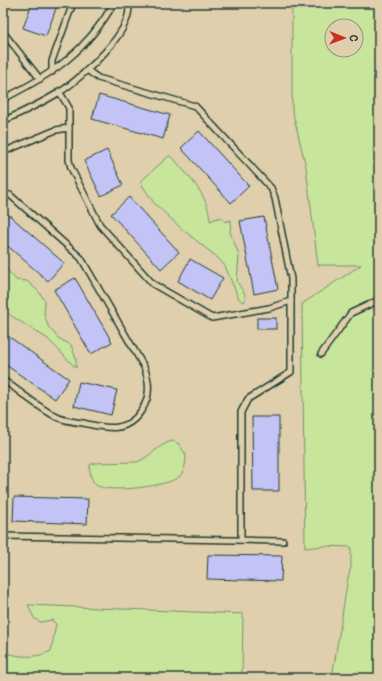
<svg xmlns="http://www.w3.org/2000/svg" width="382" height="681" font-family="Pangolin,sans-serif">
<style>
.green{fill:#c8e59c;stroke:#749168;fill-rule:evenodd}
.building{fill:#c3c3f5;stroke:#1f3d34}
.lines{fill:none;stroke-linecap:round;stroke-linejoin:round}
.service-casing{stroke:#1f3d34;stroke-width:8}
.service{stroke:#e0cfac;stroke-width:5}
</style>
<rect width="100%" height="100%" fill="#e0cfac"/>
<filter id="ink" filterUnits="userSpaceOnUse"><feTurbulence type="fractalNoise" baseFrequency=".025" numOctaves="2"/><feDisplacementMap in="SourceGraphic" scale="8" xChannelSelector="R" yChannelSelector="G"/><feConvolveMatrix kernelMatrix="1 2 1 2 8 2 1 2 1" color-interpolation-filters="sRGB"/></filter>
<g filter="url(#ink)">
<g class="green">
<path d="M292 3H379V678H332L348 578 351 567V547L324 546 305 548 302 304 361 265H318L306 167 292 109ZM332 26H356V50H332Z"/>
<path d="M169 156 174 159C190 179 208 194 210 221L221 217 225 222 231 220 230 232 239 255 237 282 245 294V301L243 302 239 299 225 266 218 258 182 229 154 203 140 182Z"/>
<path d="M3 265 16 280 27 281 39 292 45 301 44 314 48 326 58 338 71 345 76 359V368L48 339 10 315 3 308Z"/>
<path d="M172 441 179 444 186 455C186 461 185 471 180 476 171 486 108 494 96 485 91 481 89 471 90 465L94 463 137 462C149 458 158 445 172 441Z"/>
<path d="M28 605 243 614 242 673 240 678H3V652C19 657 36 659 51 651L56 624 52 620 40 622 34 618Z"/>
</g>
<g class="building">
<path d="M32 3H58L46 36 23 28Z"/>
<path d="M99 95 170 115 163 139 92 119Z"/>
<path d="M199 131 249 186 231 203 181 148Z"/>
<path d="M107 150 123 185 101 196 84 161Z"/>
<path d="M129 197 179 252 161 269 111 214Z"/>
<path d="M8 214 64 263 48 281 3 242V220Z"/>
<path d="M264 217 278 289 254 294 240 221Z"/>
<path d="M190 259 223 278 210 300 178 281Z"/>
<path d="M75 278 112 342 91 354 54 290Z"/>
<rect x="257" y="318" width="19" height="11"/>
<path d="M8 336 69 379 55 399 3 363V344Z"/>
<path d="M79 382 117 390 111 415 74 406Z"/>
<path d="M252 417H279V491H253Z"/>
<path d="M14 497 88 499 87 524 13 521Z"/>
<path d="M208 555 282 556 281 581 207 579Z"/>
</g>
<g class="lines">
<defs>
<g id="service">
<path d="M3 32 40 79"/>
<path d="M52 72V61L73 3"/>
<path d="M59 91 69 108V160L71 168 100 225 153 284 212 318 269 308 291 301V279L275 198 271 188 195 106 98 78 87 70"/>
<path d="M3 99C53 74 86 52 114 3"/>
<path d="M3 121C23 112 44 102 63 90 82 77 136 29 128 3"/>
<path d="M3 152 56 130 69 128"/>
<path d="M3 193 10 195 81 258 144 367C150 382 151 397 141 411 126 434 106 428 83 423 75 422 67 421 59 418 41 410 20 391 3 380"/>
<path d="M321 354 351 313 379 300"/>
<path d="M3 536 283 541"/>
<path d="M241 540V412L248 399 291 372V301"/>
</g>
</defs>
<use href="#service" class="service-casing"/>
<use href="#service" class="service"/>
</g>
</g>
<rect width="382" height="681" fill="none" stroke="#e0cfac" stroke-width="16"/>
<rect x="8" y="8" width="366" height="665" fill="none" stroke="#1f3d34" stroke-width="1.5" filter="url(#ink)"/>
<g transform="translate(344 38) rotate(91)"><circle r="19" fill="#e0cfac" stroke="#93957c"/>
<path d="M0-3L7 15L0 10L-7 15Z" fill="#c8321e"/>
<text y="-6" font-size="11" font-weight="bold" text-anchor="middle" fill="#1f3d34">С</text>
</g>
</svg>
